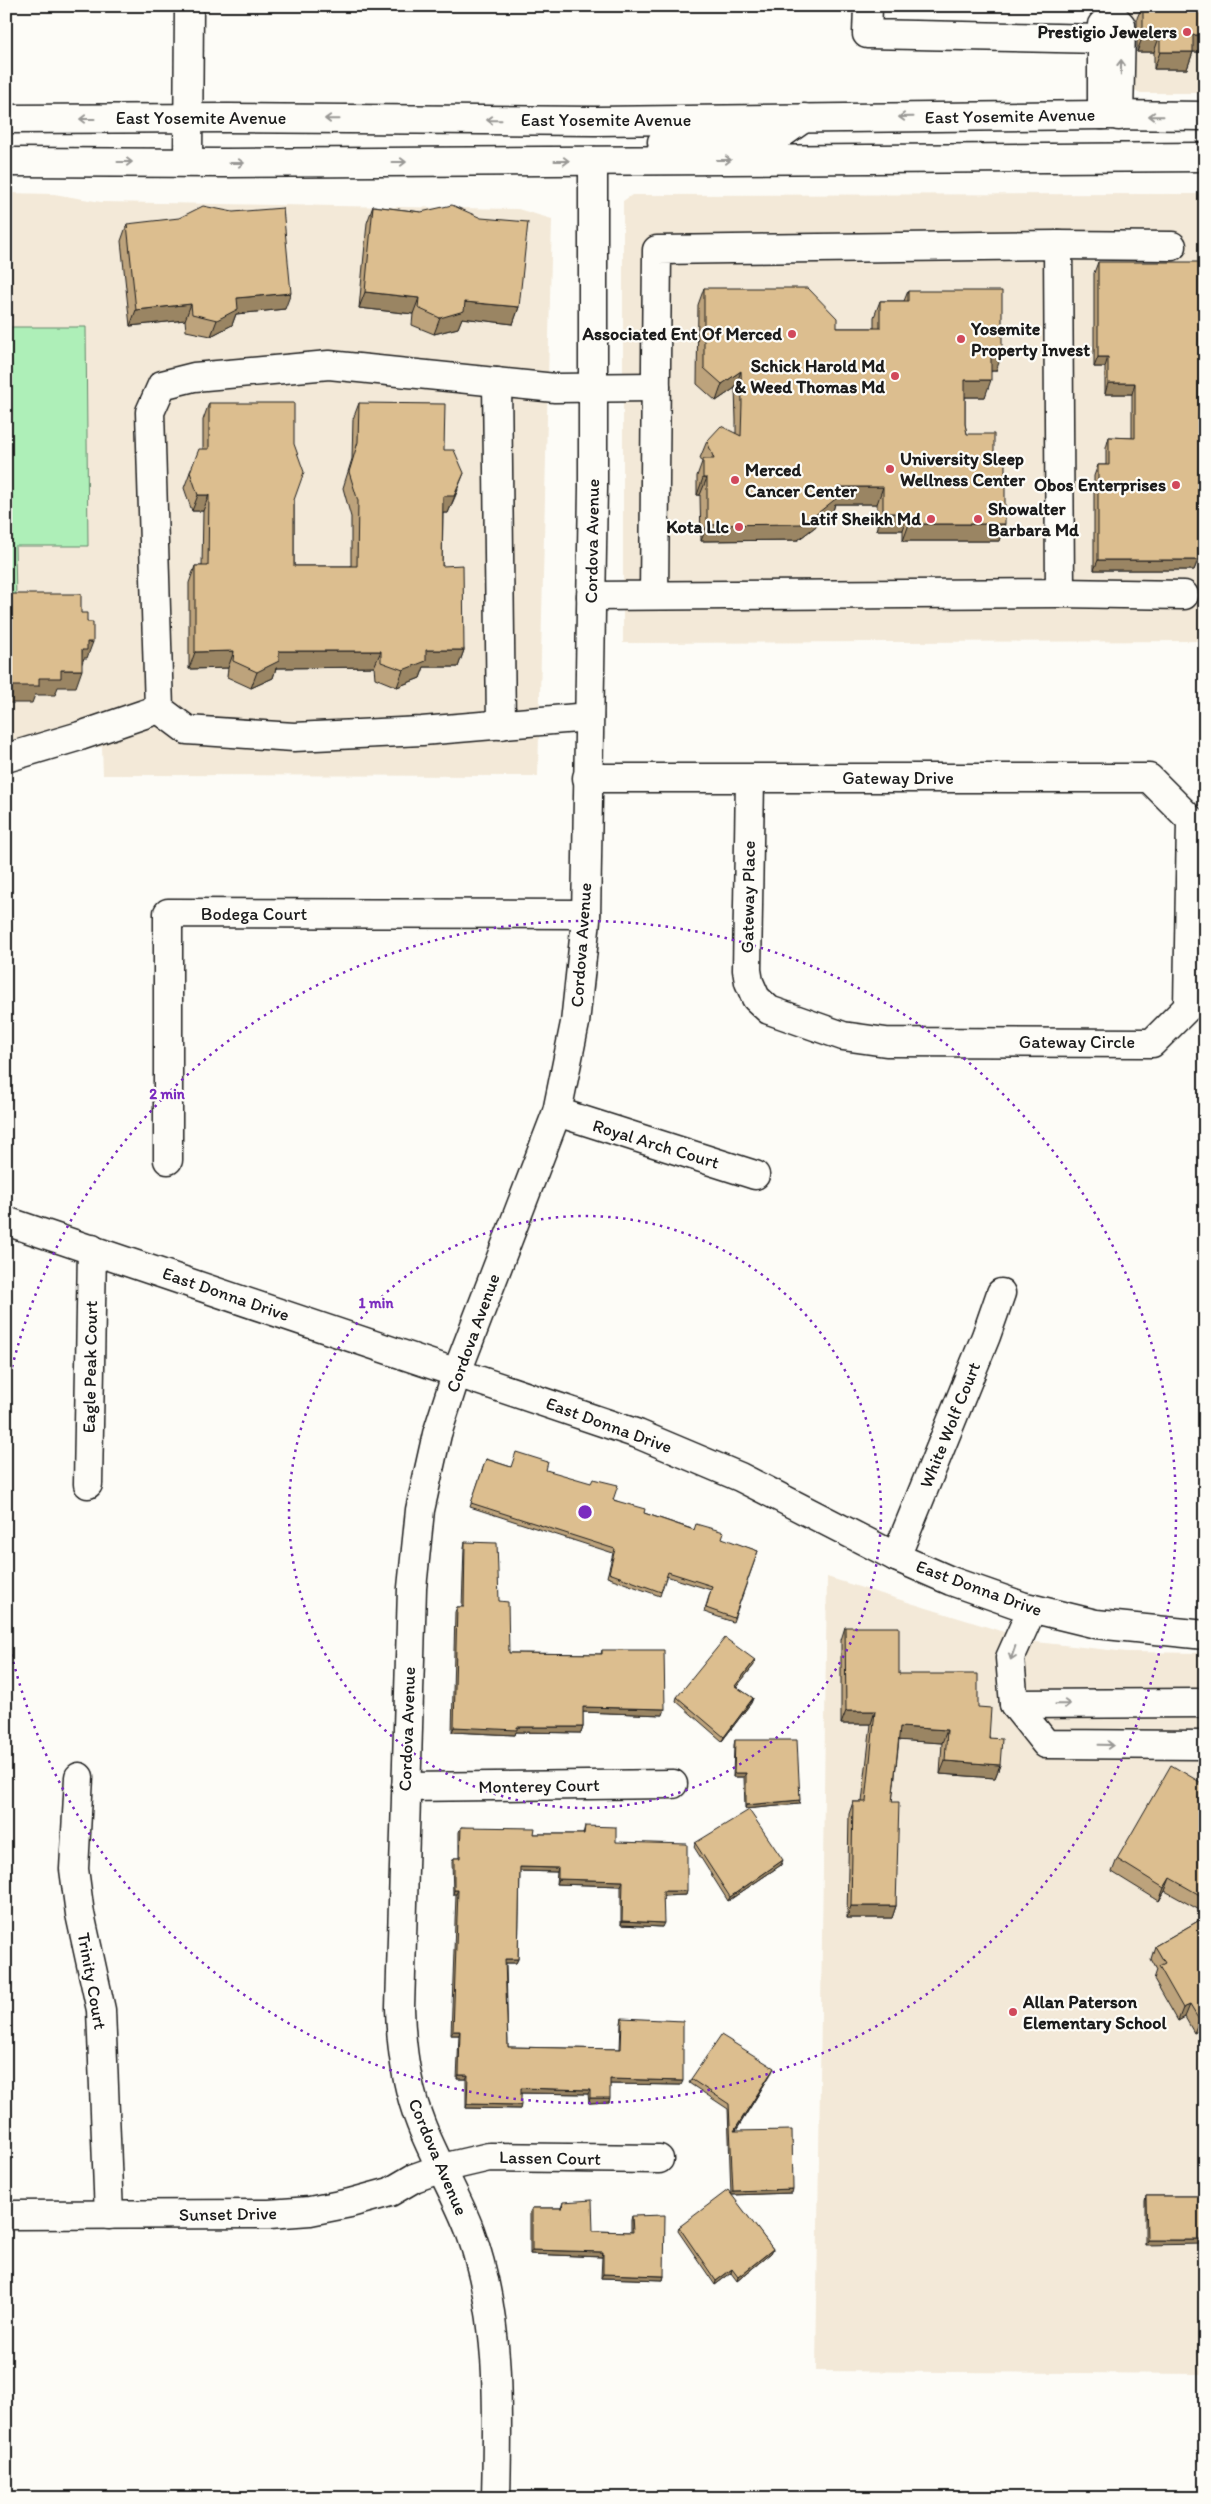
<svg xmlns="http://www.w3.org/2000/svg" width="1211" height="2504" font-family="Itim,sans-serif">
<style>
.built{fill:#f3e9d8}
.green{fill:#aeefb8;stroke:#65866a}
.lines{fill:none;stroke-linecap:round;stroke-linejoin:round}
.minor-casing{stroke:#1c1c1c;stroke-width:31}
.major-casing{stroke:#1c1c1c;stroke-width:31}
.minor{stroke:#fdfcf7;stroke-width:28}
.major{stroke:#fdfcf7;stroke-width:28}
.wall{fill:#bda37b;stroke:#1c1c1c}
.shaded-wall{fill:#9a8564;stroke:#1c1c1c}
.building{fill:#dcbe8f;stroke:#1c1c1c}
.oneway{stroke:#989794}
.ring{fill:none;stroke:#7b2cbf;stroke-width:2.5;stroke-dasharray:2.5 5}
.poi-dot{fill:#d1495b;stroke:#fdfcf7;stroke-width:2}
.labels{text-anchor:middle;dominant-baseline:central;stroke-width:4.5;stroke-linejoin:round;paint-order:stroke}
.poi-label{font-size:18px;font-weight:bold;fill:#1c1c1c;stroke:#fdfcf7;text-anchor:end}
.street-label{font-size:18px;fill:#1c1c1c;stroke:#fdfcf7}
.centre{fill:#7b2cbf;stroke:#fdfcf7;stroke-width:2.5}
.ring-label{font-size:15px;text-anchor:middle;font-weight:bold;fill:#7b2cbf;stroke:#fdfcf7;stroke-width:4.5;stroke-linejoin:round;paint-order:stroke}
</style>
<rect width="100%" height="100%" fill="#fdfcf7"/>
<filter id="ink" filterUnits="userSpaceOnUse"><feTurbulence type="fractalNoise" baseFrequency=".02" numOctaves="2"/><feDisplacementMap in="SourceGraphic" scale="10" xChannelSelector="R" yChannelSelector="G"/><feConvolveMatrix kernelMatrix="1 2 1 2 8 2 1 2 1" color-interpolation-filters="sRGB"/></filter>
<g filter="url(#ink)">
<g class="built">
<path d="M1129 6H1205V93H1141L1132 89 1129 82Z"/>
<path d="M6 193 54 194 101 202 518 209 552 219 538 776 103 775 102 747 6 749Z"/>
<path d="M1204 194V641L623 643V201L632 195Z"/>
<path d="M827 1577 1036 1642 1127 1652 1205 1653V2374L816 2371Z"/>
</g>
<path class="green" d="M6 327H86L88 546H15L16 600 6 601Z"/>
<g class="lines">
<defs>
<g id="minor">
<path d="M868 6 867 34 1102 39"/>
<path d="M1102 115V25L1112 15 1121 25 1119 116"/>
<path d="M188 162 189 6"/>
<path d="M1058 245 1172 246"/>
<path d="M497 382 501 725"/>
<path d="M1060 593 1184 595"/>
<path d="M591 596 1060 593 1058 245 657 250 654 595"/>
<path d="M589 717 422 731 294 737 187 730 159 709 150 412 162 385 194 377 329 365 555 388 656 387"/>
<path d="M6 758 80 736 159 709"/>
<path d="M587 778H1149L1191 820 1188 1007 1152 1043 886 1042 843 1036 769 1010 756 998 749 982 747 970 750 778"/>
<path d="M557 1112 755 1175"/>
<path d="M168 1160V913L586 914"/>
<path d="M6 1221 638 1434 740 1477 896 1557 951 1581 1022 1606 1096 1624 1205 1635"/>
<path d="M88 1484 92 1249"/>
<path d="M896 1557 986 1336 1001 1293"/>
<path d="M1032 1609 1010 1658 1014 1704 1046 1744 1205 1745"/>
<path d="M1014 1704 1205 1703"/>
<path d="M79 1777 74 1869 80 1914 101 2010 109 2215"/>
<path d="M406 1787 673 1784"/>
<path d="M6 2215 269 2214 310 2211 350 2203 390 2192 414 2178 442 2168 489 2157 659 2159"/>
<path d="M496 2498C498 2408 501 2317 470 2231 456 2194 435 2160 421 2124 406 2086 401 2048 400 2008L412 1588 420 1510 437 1434 457 1372 557 1112 575 1023 586 920 593 487V161"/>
</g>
<g id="major">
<path d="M6 119 228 118 595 121 1102 115 1205 116"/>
<path d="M662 142 774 139 804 118"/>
<path d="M6 162 226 163 1205 157"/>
</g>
</defs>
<use href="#minor" class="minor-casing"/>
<use href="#major" class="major-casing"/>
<use href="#minor" class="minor"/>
<use href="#major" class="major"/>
</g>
<g class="wall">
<path d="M1140 6H1205V52H1193L1187 69H1154V52H1137V18L1140 11Z"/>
<path d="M373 206 421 212 519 307 513 324 462 318 458 328 434 334 412 325 413 314 359 308 367 223Z"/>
<path d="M127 224 285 309 236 314 232 325 211 336 186 331 185 320 130 326 121 241Z"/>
<path d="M1098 262 1198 560 1194 570H1094V476L1098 465H1106V448L1109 437 1132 438V394H1105V367H1094V273Z"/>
<path d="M704 288 837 328H874V317L880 301H904L908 291 996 371H991L985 397H965V424L967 434 994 461 999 541H903V530H877V504H835L832 514 798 540 701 541 700 495H697V476L702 462 700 458 707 441 736 433V420L735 388 716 401 697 384 698 305Z"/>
<path d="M209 403 294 500V566H351V517L343 488 352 459 353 419 359 403 444 450 458 490 448 513H443L442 566 464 650 458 667H424L420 678 397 687 375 678 374 667 276 668 273 678 251 688 227 677 228 668 189 669V583L195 566H202L203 511H192L184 488 190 472 203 449V420Z"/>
<path d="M486 1459 511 1467 546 1470 644 1513 758 1551 733 1622 704 1612 711 1590 666 1576 660 1596 607 1577 613 1553 470 1507Z"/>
<path d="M465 1542 499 1601 509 1653 601 1654 602 1650 663 1715 583 1712V1727L581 1733 516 1732 515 1735 452 1732 455 1612 457 1607H462L464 1547Z"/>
<path d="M845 1627 899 1674 978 1707 1000 1765 995 1778 940 1774 942 1743 899 1740 892 1802 896 1906 892 1918H847L849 1814 853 1802H862L871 1724H841V1640Z"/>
<path d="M755 1660 754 1665 736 1687 753 1698 751 1703 722 1741 676 1701 677 1697Z"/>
<path d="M735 1740 799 1804 745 1809 744 1777H733L734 1745Z"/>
<path d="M1205 1785V1913L1165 1891 1159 1901 1112 1872 1117 1859Z"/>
<path d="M585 1826 616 1842 687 1891 686 1895 663 1896 662 1927 621 1925V1886L556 1884 557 1872 520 1871 518 1959 516 1963H506L508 2047 620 2049 621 2023 622 2018 681 2085 610 2084 609 2102 589 2103 588 2094 521 2093 520 2109 466 2108V2079H457L459 2035H451L456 1894H453L452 1862 454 1858H459V1832L461 1827 534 1834H583Z"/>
<path d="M695 1843 781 1865 728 1901 694 1847Z"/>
<path d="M1205 1917V2027L1194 2033 1185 2017 1178 2021 1154 1979 1157 1970 1151 1959 1155 1946Z"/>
<path d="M772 2072 736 2131 792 2193 731 2195 773 2249 771 2253 737 2281 731 2273 715 2285 678 2231 679 2227 731 2195 728 2109 689 2083 691 2079Z"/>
<path d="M1146 2196H1205L1145 2245V2201Z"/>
<path d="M563 2202 593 2231 631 2232V2220L632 2216 664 2276 663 2280 601 2278 602 2257 530 2254V2212L532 2208H561Z"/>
</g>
<g class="shaded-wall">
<path d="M1143 35H1160L1154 52H1137Z"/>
<path d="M1193 35H1205V52H1187Z"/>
<path d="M1160 52H1193L1187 69H1154Z"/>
<path d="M365 292 419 298 413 314 359 308Z"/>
<path d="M291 293 285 309 236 314 232 325 211 336 217 320 237 298Z"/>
<path d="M465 302 519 307 513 324 462 318 458 328 434 334 440 318Z"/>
<path d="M191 304 185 320 130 326 136 310Z"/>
<path d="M991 354H1002L996 371H985Z"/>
<path d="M1098 357H1108L1105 367H1094Z"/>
<path d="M741 371 735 388 716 401 722 384Z"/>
<path d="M965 380H991L985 397H959Z"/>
<path d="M1108 383H1135L1132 394H1105Z"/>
<path d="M464 473 448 513H437L443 496Z"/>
<path d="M703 478H707L700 495H697Z"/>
<path d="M838 487H883L877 504H835L832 514 798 540 701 541 707 525Z"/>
<path d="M198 495H209L203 511H192Z"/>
<path d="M883 513H909L903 530H877Z"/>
<path d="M909 524H1005L999 541H903Z"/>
<path d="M1098 560H1198L1194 570H1094Z"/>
<path d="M87 642H93L87 658H84L81 666 82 650Z"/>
<path d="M426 650H464L458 667H424L420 678 397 687 403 670Z"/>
<path d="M234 651 228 668 189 669 195 652Z"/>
<path d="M279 651H381L374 667 276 668 273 678 251 688 257 672Z"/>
<path d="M61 670H82L76 687H58L55 695H35L32 703H6V686L39 678Z"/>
<path d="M755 1660 754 1665 734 1690 735 1686Z"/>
<path d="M753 1698 751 1703 722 1741 724 1737Z"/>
<path d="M583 1707 665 1709 663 1715 581 1712Z"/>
<path d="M846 1711H875L871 1724H841Z"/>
<path d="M454 1727H583L581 1733 516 1732 515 1735 452 1732Z"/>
<path d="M900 1727 947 1730 942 1743 895 1740Z"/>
<path d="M945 1761 1000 1765 995 1778 940 1774Z"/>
<path d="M734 1773H746L744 1777H733Z"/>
<path d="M800 1800 799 1804 745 1809 746 1805Z"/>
<path d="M783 1860 781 1865 728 1901 730 1897Z"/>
<path d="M520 1867 558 1868 557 1872 518 1871Z"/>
<path d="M1170 1878 1165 1891 1159 1901 1164 1888Z"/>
<path d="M558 1879 623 1881 621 1886 556 1884Z"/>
<path d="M454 1890H458L456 1894H453Z"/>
<path d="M663 1891H687L686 1895 661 1896Z"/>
<path d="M851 1906H896L892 1918H847Z"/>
<path d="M622 1921 664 1923 662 1927 621 1925Z"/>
<path d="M505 1959H518L516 1963H504Z"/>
<path d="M1190 2005 1185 2017 1178 2021 1183 2008Z"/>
<path d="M1205 2017V2027L1194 2033 1199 2020Z"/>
<path d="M453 2031H460L459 2035H451Z"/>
<path d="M774 2068 772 2072 733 2135 734 2131Z"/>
<path d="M459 2075H468L466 2079H457Z"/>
<path d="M610 2079 683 2081 681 2085 608 2084Z"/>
<path d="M521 2088 590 2090 588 2094 519 2093Z"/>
<path d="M590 2098H610L609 2102 589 2103Z"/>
<path d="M467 2104 521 2105 520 2109 466 2108Z"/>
<path d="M793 2189 792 2193 731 2195 733 2191Z"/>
<path d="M1147 2240H1205V2244L1145 2245Z"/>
<path d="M773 2249 771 2253 737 2281 738 2277Z"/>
<path d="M532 2250 603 2252 602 2257 530 2254Z"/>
<path d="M732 2269 731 2273 715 2285 716 2281Z"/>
<path d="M603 2274 664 2276 663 2280 601 2278Z"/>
</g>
<g class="building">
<path d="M1143 6H1205V35H1193V52H1160V35H1143Z"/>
<path d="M452 205 481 218 528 222 519 307 465 302 464 311 440 318 418 308 419 298 365 292 373 206 421 212Z"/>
<path d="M203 206 233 212 283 208 291 293 237 298 238 309 217 320 192 314 191 304 136 310 127 224 179 218Z"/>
<path d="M1098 262H1199L1198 560H1098V465H1109V437L1135 438V383H1108V357H1098Z"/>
<path d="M704 288H808L837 318V328H880V301H908V291H1002V354H991V380H965V424L967 434H994V461H1005V524H909V513H883V487H838V497L804 524 707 525V478H703V459H714L707 441 721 426 741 436 742 403 741 371 722 384 704 368Z"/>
<path d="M209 403H294V444L304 472 294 500V566H357L358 501 349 472 358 442 359 403 445 404 444 450H454L464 473 454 496H443L442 566 463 565 464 650H426V661L403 670 381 662V651H279V661L257 672 233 661 234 651 195 652V566H208L209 495H198L190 472 199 449H209Z"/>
<path d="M6 594H81V613H87V622H93V642H87V650H82V670H61V678H39V686H6Z"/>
<path d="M516 1452 548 1462 546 1470 591 1483 593 1479 618 1485 613 1500 645 1509 644 1513 694 1530 696 1524 724 1532 722 1538 758 1551 734 1618 706 1608 712 1586 668 1572 661 1592 609 1573 615 1549 471 1503 486 1459 511 1467Z"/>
<path d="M465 1542 497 1543 499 1601 508 1602 509 1653 602 1654V1650H664L665 1709 583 1707V1727H517V1730L454 1727 457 1607H464Z"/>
<path d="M845 1627H899V1674H978V1707L991 1708 989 1738 1002 1739 1000 1765 945 1761 947 1730 900 1727 892 1802H899L896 1906H851L853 1802H866L875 1711H846Z"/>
<path d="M725 1638 755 1660 735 1686 753 1698 724 1737 677 1697Z"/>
<path d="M735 1740H797L800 1800 746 1805V1773H734Z"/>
<path d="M1171 1765 1205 1785V1898L1170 1878 1164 1888 1117 1859Z"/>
<path d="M749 1810 783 1860 730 1897 695 1843Z"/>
<path d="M585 1826 616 1827V1842L687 1844V1891H663L664 1923 622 1921 623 1881 558 1879V1868L520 1867 518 1959H505L508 2047 621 2049 622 2018 683 2021V2081L610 2079V2098H590V2090L521 2088V2105L467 2104 468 2075H459L460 2031H453L458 1890H454V1858H460L461 1827 535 1828 534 1834H584Z"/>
<path d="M1205 1917V2017L1199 2020 1190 2005 1183 2008 1159 1966 1165 1963 1155 1946Z"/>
<path d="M721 2035 774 2068 734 2131 792 2130 793 2189 733 2191 729 2104 691 2079Z"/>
<path d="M728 2190 773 2249 738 2277 732 2269 716 2281 679 2227Z"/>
<path d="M1146 2196H1205V2240H1147Z"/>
<path d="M592 2200 593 2231 633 2232 632 2216 665 2215 664 2276 603 2274V2252L532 2250V2208H562L563 2202Z"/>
</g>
<defs><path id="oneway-shaft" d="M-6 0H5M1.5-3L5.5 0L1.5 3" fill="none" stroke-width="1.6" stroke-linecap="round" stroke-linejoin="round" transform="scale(1.25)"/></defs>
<g class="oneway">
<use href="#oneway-shaft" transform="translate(1121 67) rotate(-89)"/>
<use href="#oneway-shaft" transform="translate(1156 116) rotate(-179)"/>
<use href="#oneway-shaft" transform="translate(906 117) rotate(179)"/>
<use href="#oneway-shaft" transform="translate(87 119) rotate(180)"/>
<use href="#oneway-shaft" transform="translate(332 119) rotate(-179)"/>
<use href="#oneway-shaft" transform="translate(494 120) rotate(-179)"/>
<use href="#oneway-shaft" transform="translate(724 160)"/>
<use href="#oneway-shaft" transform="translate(562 161)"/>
<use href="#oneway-shaft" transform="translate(125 162)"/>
<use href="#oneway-shaft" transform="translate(399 162)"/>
<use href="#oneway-shaft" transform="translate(237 163)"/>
<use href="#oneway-shaft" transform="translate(1013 1653) rotate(109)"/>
<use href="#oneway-shaft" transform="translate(1063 1704) rotate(-1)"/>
<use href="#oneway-shaft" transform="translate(1106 1745) rotate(1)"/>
</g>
</g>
<g class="ring">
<circle cx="585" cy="1512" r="296"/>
<path d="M7 1389A591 591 0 1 1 7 1635"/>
</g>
<g class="poi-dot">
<circle cx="1187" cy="32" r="5"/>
<circle cx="792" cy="334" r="5"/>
<circle cx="961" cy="339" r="5"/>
<circle cx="895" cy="376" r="5"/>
<circle cx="890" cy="469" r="5"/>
<circle cx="735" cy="480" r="5"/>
<circle cx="1176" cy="485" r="5"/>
<circle cx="931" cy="519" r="5"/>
<circle cx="978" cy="519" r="5"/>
<circle cx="739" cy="527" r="5"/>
<circle cx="1013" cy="2012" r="5"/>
</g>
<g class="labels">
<g class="poi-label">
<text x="1177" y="32">Prestigio Jewelers</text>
<text x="971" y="329" text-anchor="start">Yosemite<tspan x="971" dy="21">Property Invest</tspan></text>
<text x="782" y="334">Associated Ent Of Merced</text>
<text x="885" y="366">Schick Harold Md<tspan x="885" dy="21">&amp; Weed Thomas Md</tspan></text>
<text x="900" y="459" text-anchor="start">University Sleep<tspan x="900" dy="21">Wellness Center</tspan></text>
<text x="745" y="470" text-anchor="start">Merced<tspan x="745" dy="21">Cancer Center</tspan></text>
<text x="1166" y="485">Obos Enterprises</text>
<text x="988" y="509" text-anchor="start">Showalter<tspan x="988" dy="21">Barbara Md</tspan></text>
<text x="921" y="519">Latif Sheikh Md</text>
<text x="729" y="527">Kota Llc</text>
<text x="1023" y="2002" text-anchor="start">Allan Paterson<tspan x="1023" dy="21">Elementary School</tspan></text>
</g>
<g class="street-label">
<text transform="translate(1010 116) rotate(-1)">East Yosemite Avenue</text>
<text x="201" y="118">East Yosemite Avenue</text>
<text x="606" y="120">East Yosemite Avenue</text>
<text transform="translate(592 541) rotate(-89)">Cordova Avenue</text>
<text x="898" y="778">Gateway Drive</text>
<text transform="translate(748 897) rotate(-89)">Gateway Place</text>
<text x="254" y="914">Bodega Court</text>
<text transform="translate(581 945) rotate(-86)">Cordova Avenue</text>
<text x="1077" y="1042">Gateway Circle</text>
<text transform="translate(656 1144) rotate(17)">Royal Arch Court</text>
<text transform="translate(226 1294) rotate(19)">East Donna Drive</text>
<text transform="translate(473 1333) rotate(-70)">Cordova Avenue</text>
<text transform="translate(90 1367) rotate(-89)">Eagle Peak Court</text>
<text transform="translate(609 1425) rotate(20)">East Donna Drive</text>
<text transform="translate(950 1425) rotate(-68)">White Wolf Court</text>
<text transform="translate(979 1588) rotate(20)">East Donna Drive</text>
<text transform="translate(407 1729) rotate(-88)">Cordova Avenue</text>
<text transform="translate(539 1786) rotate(-1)">Monterey Court</text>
<text transform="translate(92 1981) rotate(80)">Trinity Court</text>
<text transform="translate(438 2157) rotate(67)">Cordova Avenue</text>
<text transform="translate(550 2158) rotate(1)">Lassen Court</text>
<text transform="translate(228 2214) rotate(-1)">Sunset Drive</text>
</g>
</g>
<circle cx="585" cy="1512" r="8" class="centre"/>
<g class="ring-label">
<text x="167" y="1099">2 min</text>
<text x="376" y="1308">1 min</text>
</g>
<rect width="1211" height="2504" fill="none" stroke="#fdfcf7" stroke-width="25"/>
<rect x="12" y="12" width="1186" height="2479" fill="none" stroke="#1c1c1c" stroke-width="2" filter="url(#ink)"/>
</svg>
